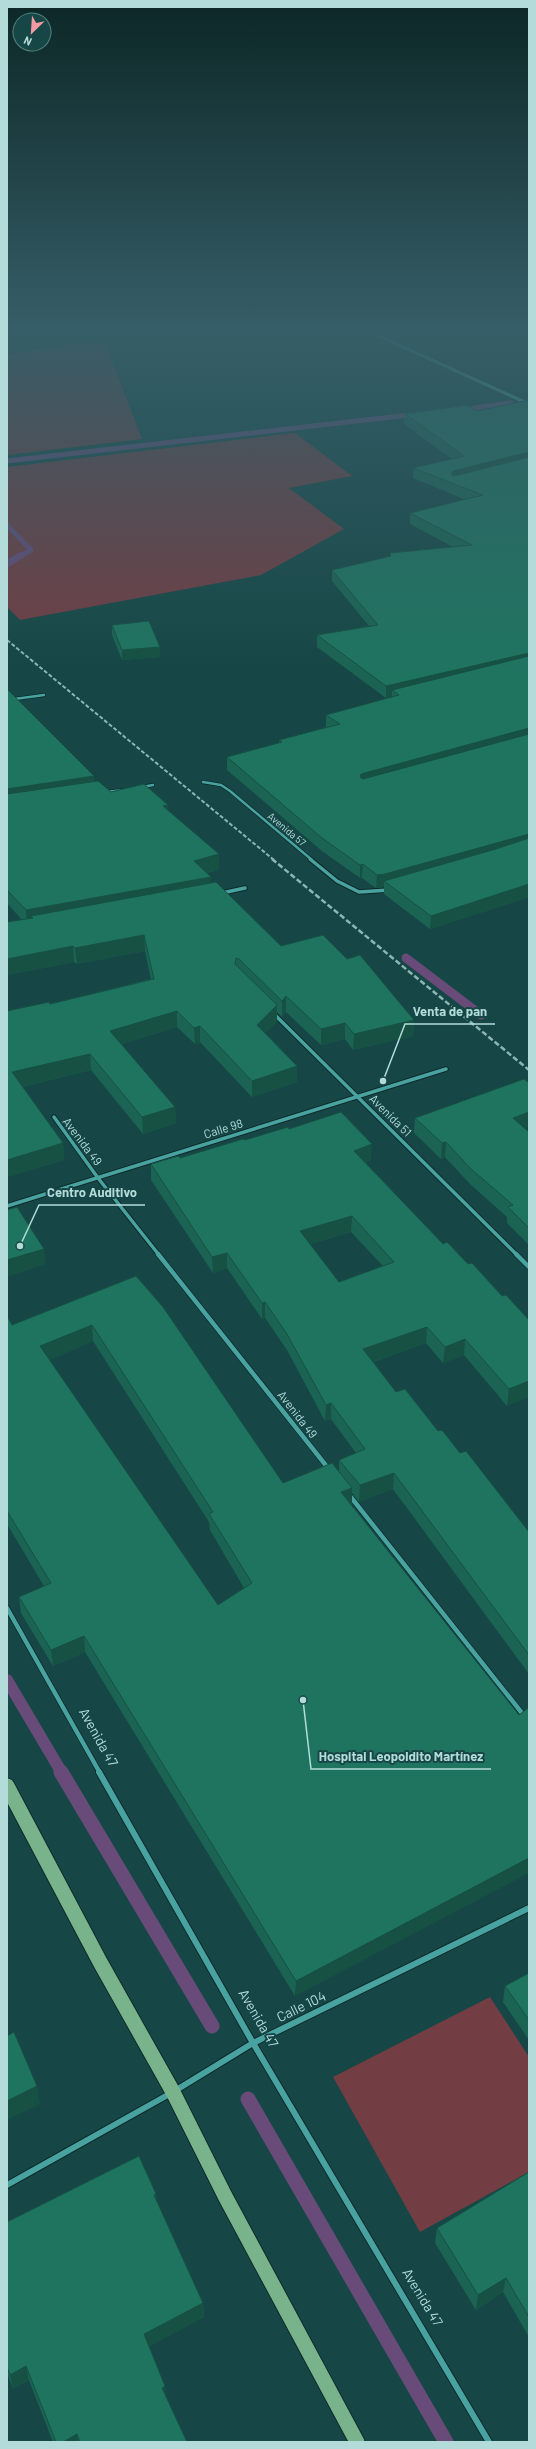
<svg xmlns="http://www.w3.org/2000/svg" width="536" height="2449" font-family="Barlow,sans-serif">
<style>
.green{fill:#723d43}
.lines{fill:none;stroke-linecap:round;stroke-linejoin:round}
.stream-far4{stroke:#684b79;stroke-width:5}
.stream-far3{stroke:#684b79;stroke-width:7}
.stream-far2{stroke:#684b79;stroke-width:9}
.stream-far1{stroke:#684b79;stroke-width:12}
.stream{stroke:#684b79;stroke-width:15}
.minor-far3-casing{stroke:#0e2b2a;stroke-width:4}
.minor-far2-casing{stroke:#0e2b2a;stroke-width:5.5}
.minor-far1-casing{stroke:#0e2b2a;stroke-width:6}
.minor-casing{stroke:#0e2b2a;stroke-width:8}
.tertiary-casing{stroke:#0e2b2a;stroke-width:4.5}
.primary-casing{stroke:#0e2b2a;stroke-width:17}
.minor-far3{stroke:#48a2a0;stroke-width:2.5}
.minor-far2{stroke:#48a2a0;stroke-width:3.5}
.minor-far1{stroke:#48a2a0;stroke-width:4.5}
.minor{stroke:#48a2a0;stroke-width:6}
.tertiary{stroke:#48a2a0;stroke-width:3.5}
.primary{stroke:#79b38c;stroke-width:15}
.rail-far1{stroke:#8bb6b4;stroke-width:2;stroke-dasharray:4 2;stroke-linecap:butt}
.rail{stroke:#8bb6b4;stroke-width:2.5;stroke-dasharray:5.5 2.5;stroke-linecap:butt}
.wall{fill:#1b6453;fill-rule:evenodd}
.shaded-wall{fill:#165143}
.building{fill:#1f7460;stroke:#165143;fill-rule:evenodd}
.labels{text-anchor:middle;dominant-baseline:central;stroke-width:4;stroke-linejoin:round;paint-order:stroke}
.far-street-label{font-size:10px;fill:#b2dbd9;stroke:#164746}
.street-label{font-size:12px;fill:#b2dbd9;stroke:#164746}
.near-street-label{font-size:14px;fill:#b2dbd9;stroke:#164746}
.leader{fill:none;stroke:#b2dbd9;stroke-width:1.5}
.callout-dot{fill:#b2dbd9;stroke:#164746;stroke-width:1.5}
.callout-label{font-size:13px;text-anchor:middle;font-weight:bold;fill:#b2dbd9;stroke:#164746;stroke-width:4;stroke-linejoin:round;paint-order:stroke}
</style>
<rect width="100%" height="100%" fill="#164746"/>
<g class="green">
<path d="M104 340 142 439 7 455V354Z"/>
<path d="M295 433 352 476 289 488 344 529 261 575 20 620 7 607V467Z"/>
<path d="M490 1997 529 2057V2172L420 2232 333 2077Z"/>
</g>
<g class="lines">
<g class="stream-far4">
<path d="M460 410 511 403"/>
<path d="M7 461 418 414"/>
<path d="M7 525 31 550 19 557"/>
</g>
<path class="stream-far3" d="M7 564 20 556"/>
<path class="stream-far2" d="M406 958 481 1015"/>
<path class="stream-far1" d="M7 1680 62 1773"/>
<g class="stream">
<path d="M61 1772 212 2026"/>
<path d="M248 2099 446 2442"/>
</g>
<defs>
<g id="minor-far3">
<path d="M7 700 44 695"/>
<path d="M203 782 221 785 230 791 312 860"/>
<path d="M142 787 153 785"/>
<path d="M106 792 123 790"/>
</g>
<g id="minor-far2">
<path d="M310 859 337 881 359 892 389 890"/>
<path d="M222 893 245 888"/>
<path d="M274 1014 517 1255"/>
<path d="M54 1117 98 1178 159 1255"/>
<path d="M7 1206 446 1069"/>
</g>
<g id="minor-far1">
<path d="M158 1254 328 1468"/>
<path d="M516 1254 529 1267"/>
<path d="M350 1496 529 1722"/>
<path d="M7 1608 100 1773"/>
</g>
<g id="minor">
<path d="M99 1772 253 2043 489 2442"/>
<path d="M7 2185 173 2092 253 2043 529 1908"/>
</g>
<path id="tertiary" d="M357 326 529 404"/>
<path id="primary" d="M7 1786 100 1962 173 2092 225 2196 357 2442"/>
</defs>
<use href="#minor-far3" class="minor-far3-casing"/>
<use href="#minor-far2" class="minor-far2-casing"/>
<use href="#minor-far1" class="minor-far1-casing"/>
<use href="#minor" class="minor-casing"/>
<use href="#tertiary" class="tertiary-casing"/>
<use href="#primary" class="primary-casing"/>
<use href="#minor-far3" class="minor-far3"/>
<use href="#minor-far2" class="minor-far2"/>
<use href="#minor-far1" class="minor-far1"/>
<use href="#minor" class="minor"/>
<use href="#tertiary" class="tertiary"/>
<use href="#primary" class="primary"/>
<path class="rail-far1" d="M7 640 274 860"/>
<path class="rail" d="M272 859 529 1070"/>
</g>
<g class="wall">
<path d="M529 400V897L430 929 384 894V887L376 888 362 878H360L322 851 227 770V757L279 743V740L327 727H326V715L392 697 386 698 317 647V635L369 626 332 581V570L390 556V553L453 547 410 524V513L466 500 413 478V468L452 459 404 424 405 414 477 411Z"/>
<path d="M112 625 160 647V657L122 660 112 635Z"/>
<path d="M7 689 94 776V782L111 792 168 805V810L219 869 207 873 211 883 281 946 347 959 414 1020 413 1036 353 1050 345 1039 321 1045 286 1012 282 1017 277 1012V1021L265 1033 297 1066V1082L252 1097 200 1042 195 1044 177 1027 121 1044 175 1107 176 1123 143 1134 91 1070 22 1087 63 1143 64 1160 7 1177V1011L50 1004 151 979 145 951 77 964 74 962 7 975V922L22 920 7 903Z"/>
<path d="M529 1083V1126L524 1128 529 1132V1245L507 1223V1217L470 1184 445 1157 441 1159 414 1133 415 1118Z"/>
<path d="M289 1129 371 1160 365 1162 443 1244 468 1264 529 1320 507 1406 464 1355 443 1363 426 1343 373 1362 396 1392 460 1453 529 1532V1674L393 1489 359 1502 352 1493V1504L351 1505 295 1996 85 1652 53 1666 21 1613 19 1597 44 1586 7 1524V1316L12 1325 136 1276 283 1483 339 1471V1460L356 1453 331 1419 325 1421 287 1350 265 1318 262 1319 227 1268 213 1273 151 1180V1164L180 1158ZM351 1232 383 1266 339 1282 310 1244ZM93 1341 209 1522 210 1530 244 1588 218 1605 49 1360Z"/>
<path d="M529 1973V2040L503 2002 505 1986Z"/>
<path d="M529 2172V2337L503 2292 476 2310 435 2243 437 2228Z"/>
<path d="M156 2194 157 2202 203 2303 204 2317 149 2346 166 2398 187 2442H53L29 2380 13 2389 7 2373V2222Z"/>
</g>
<g class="shaded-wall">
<path d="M529 452V463L452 482 451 474 453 471Z"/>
<path d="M160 647V657L122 660V650Z"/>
<path d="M529 653V657L392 690V697L386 698V686Z"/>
<path d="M529 728 528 740 360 787V777L361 774Z"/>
<path d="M94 776 95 791 7 804V789Z"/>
<path d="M168 805V819L163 806Z"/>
<path d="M529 834V847L384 881V887L376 888 377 875Z"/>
<path d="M219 854V869L194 876V861Z"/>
<path d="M363 864 362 878H360V865Z"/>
<path d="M211 877V892L33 918 31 916 32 924 27 925 26 910Z"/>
<path d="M529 884V897L430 929 431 916Z"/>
<path d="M144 935 145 951 77 964 75 948Z"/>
<path d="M73 946 74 962 7 975V959Z"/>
<path d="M286 996V1012L282 1017V1001Z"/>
<path d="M277 1005V1021L257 1041V1025Z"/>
<path d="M177 1011V1027L111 1047 110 1031Z"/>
<path d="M414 1020 413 1036 353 1050 354 1034Z"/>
<path d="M345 1023V1039L321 1045V1029Z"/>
<path d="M200 1026V1042L195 1044 194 1028Z"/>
<path d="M90 1054 91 1070 14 1089 12 1072Z"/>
<path d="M297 1066V1082L252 1097V1081Z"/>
<path d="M175 1107 176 1123 143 1134 142 1117Z"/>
<path d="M529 1112V1126L511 1133 513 1118Z"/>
<path d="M446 1142 445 1157 441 1159 442 1143Z"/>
<path d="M63 1143 64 1160 7 1177V1160Z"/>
<path d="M372 1144 371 1160 354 1166V1151Z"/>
<path d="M352 1216 351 1232 300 1247V1231Z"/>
<path d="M44 1249 46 1264 7 1277V1260Z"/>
<path d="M227 1253V1268L213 1273 212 1257Z"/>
<path d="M265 1302V1318L262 1319V1303Z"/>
<path d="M92 1325 93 1341 42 1363 40 1346Z"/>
<path d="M427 1327 426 1343 363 1365V1349Z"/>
<path d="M465 1339 464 1355 443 1363 445 1347Z"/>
<path d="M529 1381V1397L507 1406 509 1389Z"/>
<path d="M331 1403V1419L325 1421 326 1405Z"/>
<path d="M394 1473 393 1489 359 1502 360 1485Z"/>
<path d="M352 1488V1504L341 1509V1492Z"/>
<path d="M84 1636 85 1652 53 1666 51 1650Z"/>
<path d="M529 1858V1873L295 1996 296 1981Z"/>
<path d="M37 2086 40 2104 7 2120V2101Z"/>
<path d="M156 2194 157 2208 154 2195Z"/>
<path d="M506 2278 503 2292 476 2310 478 2295Z"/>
<path d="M203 2303 204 2317 145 2348 144 2334Z"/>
<path d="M26 2366 29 2380 13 2389 10 2375Z"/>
<path d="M165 2386 167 2400 162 2388Z"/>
<path d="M77 2434 78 2442H63Z"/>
</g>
<g class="building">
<path d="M529 400V452L453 471 451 474 454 476 529 457V653L386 686 317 635 378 625 332 570 391 556 390 553 472 545 410 513 483 495 413 468 464 456 405 414 467 405 477 411Z"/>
<path d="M149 621 160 647 122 650 112 625Z"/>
<path d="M529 656V728L361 774 360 777 363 779 529 734V834L385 874 377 875 363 864 360 865 322 838 227 757 282 742 279 740 340 724 326 715 399 695 392 690Z"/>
<path d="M7 689 94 776 7 789Z"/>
<path d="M98 781 111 792 144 784 168 805 163 806 219 854 194 861 211 877 26 910 7 890V794Z"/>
<path d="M529 838V884L431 916 384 881 496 849Z"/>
<path d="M216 882 281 946 323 935 347 959 360 955 414 1020 354 1034 345 1023 321 1029 286 996 282 1001 239 959 236 958 235 964 277 1005 257 1025 297 1066 252 1081 200 1026 194 1028 177 1011 110 1031 175 1107 142 1117 90 1054 12 1072 63 1143 7 1160V1011L49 1002 50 1004 154 979 144 935 75 948 73 946 7 959V922L33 918 31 916Z"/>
<path d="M524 1079 529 1083V1112L513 1118 529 1132V1228L508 1207 513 1205 471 1169 446 1142 442 1143 415 1118Z"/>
<path d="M341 1112 372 1144 354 1151 443 1244 447 1242 468 1264 472 1263 502 1296 506 1295 529 1320V1381L509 1389 465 1339 445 1347 427 1327 363 1349 396 1392 405 1389 438 1431 442 1430 460 1453 466 1451 529 1532V1655L394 1473 360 1485 339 1460 365 1449 331 1403 326 1405 287 1334 265 1302 262 1303 227 1253 212 1257 151 1164 178 1156 180 1158 243 1139 245 1140 288 1127 289 1129ZM352 1216 394 1262 339 1282 300 1231Z"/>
<path d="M17 1207 44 1249 7 1260V1210Z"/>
<path d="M136 1276 163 1307 283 1483 332 1463 352 1488 341 1492 519 1715 528 1708H529V1858L296 1981 84 1636 51 1650 19 1597 51 1583 7 1511V1316L12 1325ZM92 1325 213 1512 209 1514 252 1583 218 1605 40 1346Z"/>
<path d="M529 1973V2020L505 1986Z"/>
<path d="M14 2032 37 2086 7 2101V2036Z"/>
<path d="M139 2156 156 2194 154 2195 203 2303 144 2334 165 2386 162 2388 187 2442H80L77 2434 63 2442H56L26 2366 10 2375 7 2367V2222Z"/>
<path d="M529 2172V2317L506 2278 478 2295 437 2228Z"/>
</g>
<linearGradient id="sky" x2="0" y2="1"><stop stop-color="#0c2726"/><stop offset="0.49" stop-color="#365e68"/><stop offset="1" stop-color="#365e68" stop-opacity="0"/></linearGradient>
<rect width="536" height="669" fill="url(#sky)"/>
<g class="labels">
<g class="far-street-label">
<text transform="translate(287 829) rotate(40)">Avenida 57</text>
</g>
<g class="street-label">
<text transform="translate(391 1115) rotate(45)">Avenida 51</text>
<text transform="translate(223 1128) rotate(-17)">Calle 98</text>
<text transform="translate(83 1141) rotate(53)">Avenida 49</text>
<text transform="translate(298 1414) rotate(52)">Avenida 49</text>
</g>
<g class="near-street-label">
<text transform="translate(99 1737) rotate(61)">Avenida 47</text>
<text transform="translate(301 2006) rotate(-26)">Calle 104</text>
<text transform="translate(259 2018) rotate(60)">Avenida 47</text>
<text transform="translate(423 2297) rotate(59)">Avenida 47</text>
</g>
</g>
<path class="leader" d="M383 1081L405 1024H495M20 1246L39 1205H145M303 1700L311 1769H491"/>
<g class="callout-dot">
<circle cx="383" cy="1081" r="4"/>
<circle cx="20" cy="1246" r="4"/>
<circle cx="303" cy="1700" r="4"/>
</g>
<g class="callout-label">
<text x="450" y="1016">Venta de pan</text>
<text x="92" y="1197">Centro Auditivo</text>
<text x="401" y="1761">Hospital Leopoldito Martínez</text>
</g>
<rect width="536" height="2449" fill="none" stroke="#b2dbd9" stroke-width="16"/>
<g transform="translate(32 32) rotate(205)"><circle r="19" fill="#164746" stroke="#548281"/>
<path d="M0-3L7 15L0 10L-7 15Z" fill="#f49aa4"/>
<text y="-6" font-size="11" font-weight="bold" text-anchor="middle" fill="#b2dbd9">N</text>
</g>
</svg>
